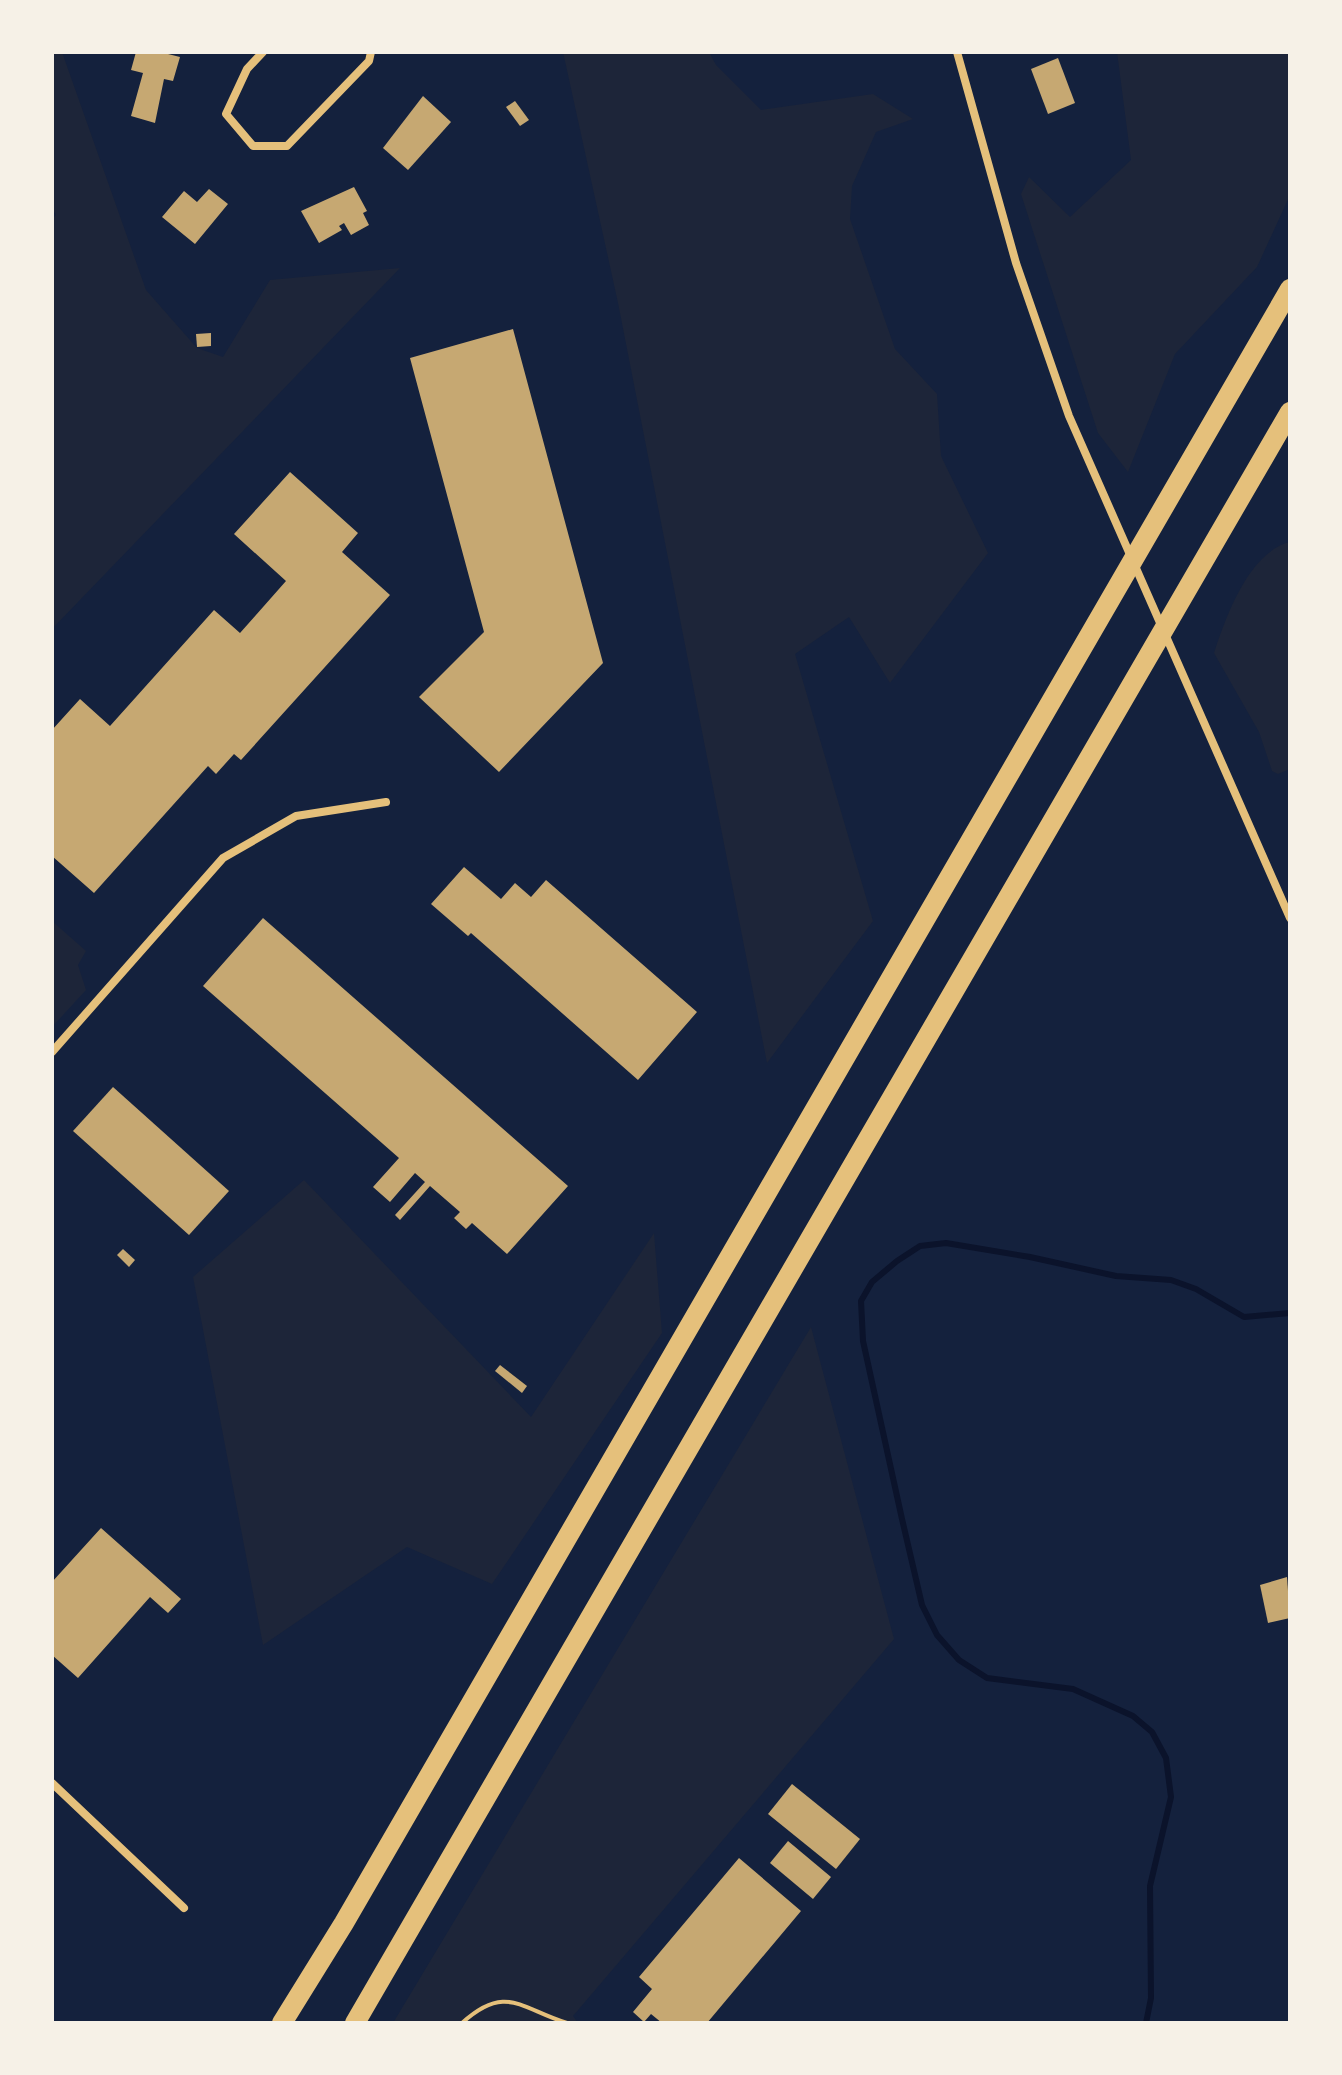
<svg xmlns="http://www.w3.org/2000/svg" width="1342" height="2075" font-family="'Archivo Narrow',sans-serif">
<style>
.green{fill:#1d2539}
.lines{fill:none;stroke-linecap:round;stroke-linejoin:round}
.stream{stroke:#0b132b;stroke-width:6}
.building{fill:#c6a872}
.path{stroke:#e5c07b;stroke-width:4}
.minor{stroke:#e5c07b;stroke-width:8}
.motorway{stroke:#e5c07b;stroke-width:20}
</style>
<rect width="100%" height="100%" fill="#14213d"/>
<g class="green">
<path d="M52 52H62L146 290 197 348 223 357 270 280 400 268 52 629V219L56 215 52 208Z"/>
<path d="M563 52H709L716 65 761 110 873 94 913 119 876 132 852 186 850 219 895 349 937 394 941 456 988 553 890 683 849 617 795 654 873 921 767 1063 618 303Z"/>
<path d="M1117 52H1290V195L1257 267 1175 354 1128 472 1098 433 1021 194 1029 177 1070 217 1131 160Z"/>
<path d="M1290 542V769L1278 774 1272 771 1259 732 1214 653C1226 616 1249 552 1290 542Z"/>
<path d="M52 921 86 951 78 965 86 990 52 1027Z"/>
<path d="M304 1180 531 1417 654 1233 662 1333 492 1584 407 1547 263 1645 193 1277Z"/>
<path d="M811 1327 894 1639 573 2016 578 2023H393Z"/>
</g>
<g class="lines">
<path class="stream" d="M1146 2023 1151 1998 1150 1886 1171 1797 1166 1758 1152 1732 1133 1716 1073 1689 987 1678 959 1660 937 1635 922 1605 902 1519 863 1341 861 1301 872 1282 897 1261 920 1246 946 1243 1030 1257 1116 1276 1171 1280 1196 1289 1244 1317 1290 1313"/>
</g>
<g class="building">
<path d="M136 52H160L180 57 173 81 164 79 155 123 131 116 143 73 131 70Z"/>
<path d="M1058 58 1075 103 1048 114 1031 69Z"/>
<path d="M423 96 451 122 408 170 383 148Z"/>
<path d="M515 101 529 120 520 126 506 107Z"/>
<path d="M354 187 367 211 363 213 369 225 351 235 344 223 339 226 342 230 319 243 301 211Z"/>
<path d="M209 189 228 204 195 244 162 217 184 191 197 202Z"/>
<path d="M513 329 603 663 499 772 419 697 484 632 410 358Z"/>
<path d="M211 333V346L197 347 196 334Z"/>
<path d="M290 472 358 533 342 552 390 595 241 760 234 754 216 774 208 766 94 893 52 856V730L80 699 110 726 214 610 240 633 286 581 234 534Z"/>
<path d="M464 867 501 899 515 883 531 897 546 880 697 1012 638 1080 471 933 468 936 431 904Z"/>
<path d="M263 918 568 1186 507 1254 472 1223 466 1229 454 1218 460 1212 430 1186 400 1220 395 1215 425 1182 415 1173 390 1202 373 1187 399 1158 203 986Z"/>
<path d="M113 1087 229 1191 189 1235 73 1131Z"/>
<path d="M123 1249 135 1260 129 1267 117 1255Z"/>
<path d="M500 1365 527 1386 522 1393 495 1371Z"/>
<path d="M101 1528 181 1599 168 1613 150 1597 78 1678 52 1655V1582Z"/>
<path d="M1287 1577 1290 1618 1268 1623 1260 1585Z"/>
<path d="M792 1784 860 1839 836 1869 768 1814Z"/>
<path d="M788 1841 831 1877 813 1899 770 1863Z"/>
<path d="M739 1858 801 1911 707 2023H662L651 2014 644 2022 633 2012 652 1989 639 1977Z"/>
</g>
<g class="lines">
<path class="path" d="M462 2023C506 1983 521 2009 567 2023"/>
<g class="minor">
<path d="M263 52 247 69 226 114 253 146H287L369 61 371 52"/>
<path d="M957 52 1016 263 1069 416 1290 918"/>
<path d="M52 1052 223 858 296 816 386 802"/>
<path d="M52 1783 184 1908"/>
</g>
<g class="motorway">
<path d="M282 2023 344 1923 1290 289"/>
<path d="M355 2023 1290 412"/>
</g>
</g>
<rect width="1342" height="2075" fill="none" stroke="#f6f1e7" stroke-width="108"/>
</svg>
